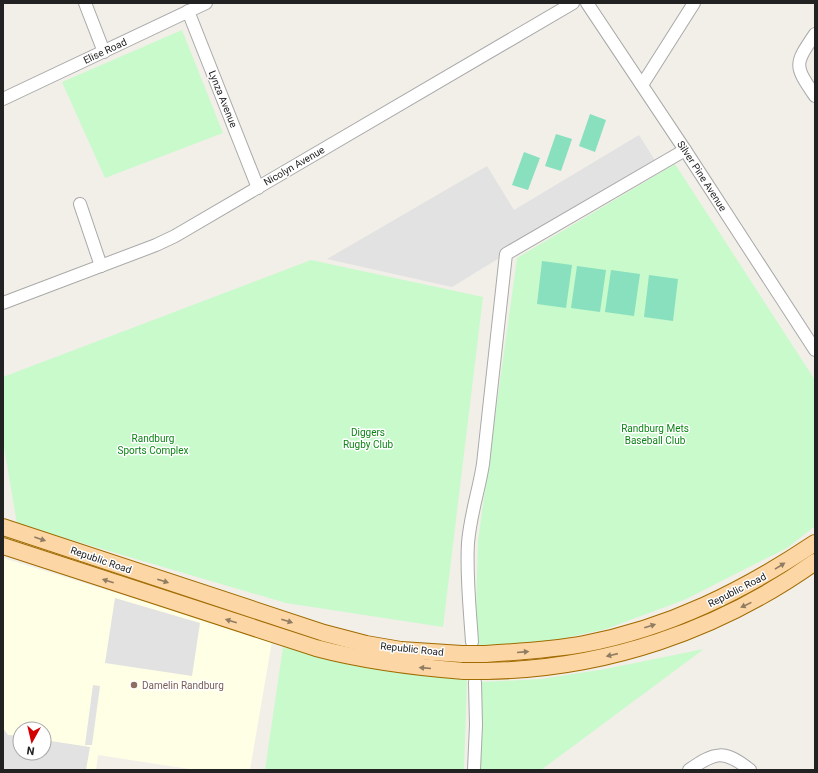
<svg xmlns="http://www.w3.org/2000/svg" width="818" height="773" font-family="Roboto,sans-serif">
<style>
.education{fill:#ffffe5;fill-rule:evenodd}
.park{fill:#c8facc}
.pitch{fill:#88e0be}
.parking{fill:#e2e2e2}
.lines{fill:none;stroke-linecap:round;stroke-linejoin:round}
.minor-casing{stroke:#a9a9a9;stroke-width:14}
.major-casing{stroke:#a06b00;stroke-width:18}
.minor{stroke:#fff;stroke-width:12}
.major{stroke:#fcd6a4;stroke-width:16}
.major-bridge-casing{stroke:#a06b00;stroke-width:18;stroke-linecap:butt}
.major-bridge{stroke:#fcd6a4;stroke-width:16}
.oneway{fill:#8f7c63}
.education-dot{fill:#8d6e63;stroke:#fff;stroke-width:1.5}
.labels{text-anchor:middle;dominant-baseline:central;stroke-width:3;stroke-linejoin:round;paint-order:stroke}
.street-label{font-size:10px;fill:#222;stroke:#fff}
.park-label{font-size:10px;fill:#0c8416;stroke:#fff}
.education-label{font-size:10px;fill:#785e54;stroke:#fff;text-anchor:start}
</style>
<rect width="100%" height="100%" fill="#f2efe9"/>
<path class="education" d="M3 558 272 641 250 770H196L98 755 96 770H3ZM20 729H44V753H20Z"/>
<g class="park">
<path d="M182 30 223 133 105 178 62 82Z"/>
<path d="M675 164 815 380V526L787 548 684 600 606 629 543 643 475 647 478 541 517 258Z"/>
<path d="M311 260 483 297 443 627 286 603 17 524 3 441V377Z"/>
<path d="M283 647 428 674 467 679 464 770H265Z"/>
<path d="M704 649 541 770H479L481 682 541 679 605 669Z"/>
</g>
<g class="pitch">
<path d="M590 114 606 120 595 152 579 146Z"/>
<path d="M556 134 572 139 561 171 545 166Z"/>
<path d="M524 152 540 158 528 190 512 185Z"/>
<path d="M542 261 572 265 566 308 537 304Z"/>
<path d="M577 266 606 270 600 312 571 308Z"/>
<path d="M611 270 640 274 634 316 605 312Z"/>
<path d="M649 275 678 279 673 321 644 317Z"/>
</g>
<g class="parking">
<path d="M639 135 656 162 452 287 327 259 487 166 514 210Z"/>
<path d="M115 598 200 623 192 676 105 663Z"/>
<path d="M93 685 100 686 92 745H85Z"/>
<path d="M3 728 8 735 20 736V753H44V740L90 747 86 770H3Z"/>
</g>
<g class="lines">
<defs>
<g id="minor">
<path d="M85 3 104 52"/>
<path d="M587 3 685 150 815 350"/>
<path d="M188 11 258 188"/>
<path d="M815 34C794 65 794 65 815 96"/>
<path d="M642 85 694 3"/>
<path d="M3 99 206 3"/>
<path d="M80 204 101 266"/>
<path d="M3 303 156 245 175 236 573 3"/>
<path d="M472 642C470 610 466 575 468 543 470 516 479 490 483 464L506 254 685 150"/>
<path d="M474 770 476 725 475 682"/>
<path d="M689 770C715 752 724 749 750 770"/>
</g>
<g id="major">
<path d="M3 527 324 633 366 644 401 650 462 654"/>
<path d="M3 546 316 648C365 661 413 667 464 671"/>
<path d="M484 654C517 652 551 650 584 644 669 628 743 591 815 543"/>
<path d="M486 671C605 669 718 631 815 562"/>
</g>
</defs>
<use href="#minor" class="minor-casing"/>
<use href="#major" class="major-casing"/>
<use href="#minor" class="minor"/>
<use href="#major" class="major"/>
<defs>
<g id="major-bridge">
<path d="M462 654H484"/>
<path d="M464 671H486"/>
</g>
</defs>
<use href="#major-bridge" class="major-bridge-casing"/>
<use href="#major-bridge" class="major-bridge"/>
</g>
<defs><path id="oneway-solid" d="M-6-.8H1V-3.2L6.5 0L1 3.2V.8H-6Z"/></defs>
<g class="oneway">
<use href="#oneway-solid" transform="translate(40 539) rotate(19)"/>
<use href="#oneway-solid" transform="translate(780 566) rotate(-32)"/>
<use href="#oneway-solid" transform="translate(108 581) rotate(-162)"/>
<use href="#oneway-solid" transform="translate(163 581) rotate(18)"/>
<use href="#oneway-solid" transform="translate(746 605) rotate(154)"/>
<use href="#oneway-solid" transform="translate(231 621) rotate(-163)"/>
<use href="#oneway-solid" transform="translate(287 621) rotate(18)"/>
<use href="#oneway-solid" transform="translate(650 626) rotate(-18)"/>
<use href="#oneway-solid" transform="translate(523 652) rotate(-5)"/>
<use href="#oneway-solid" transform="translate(612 655) rotate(167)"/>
<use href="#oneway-solid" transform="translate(425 668) rotate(-175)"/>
</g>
<circle class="education-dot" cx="134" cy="685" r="4"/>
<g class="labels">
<g class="street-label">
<text transform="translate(105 51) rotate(-25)">Elise Road</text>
<text transform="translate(223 99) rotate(68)">Lynza Avenue</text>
<text transform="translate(294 166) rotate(-30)">Nicolyn Avenue</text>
<text transform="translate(702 176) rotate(57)">Silver Pine Avenue</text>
<text transform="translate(101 560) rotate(19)">Republic Road</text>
<text transform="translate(737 590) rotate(-27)">Republic Road</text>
<text transform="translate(412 649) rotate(6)">Republic Road</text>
</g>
<g class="park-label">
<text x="655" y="428">Randburg Mets<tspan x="655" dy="12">Baseball Club</tspan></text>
<text x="368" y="432">Diggers<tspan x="368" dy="12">Rugby Club</tspan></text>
<text x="153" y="438">Randburg<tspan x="153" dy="12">Sports Complex</tspan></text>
</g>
<g class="education-label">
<text x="142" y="685">Damelin Randburg</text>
</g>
</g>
<rect width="818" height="773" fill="none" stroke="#222222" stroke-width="8"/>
<g transform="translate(32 741) rotate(188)"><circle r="19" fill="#ffffff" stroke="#a7a7a7"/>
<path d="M0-3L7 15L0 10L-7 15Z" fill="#d40000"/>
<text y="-6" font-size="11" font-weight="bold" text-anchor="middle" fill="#222222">N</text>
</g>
</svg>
